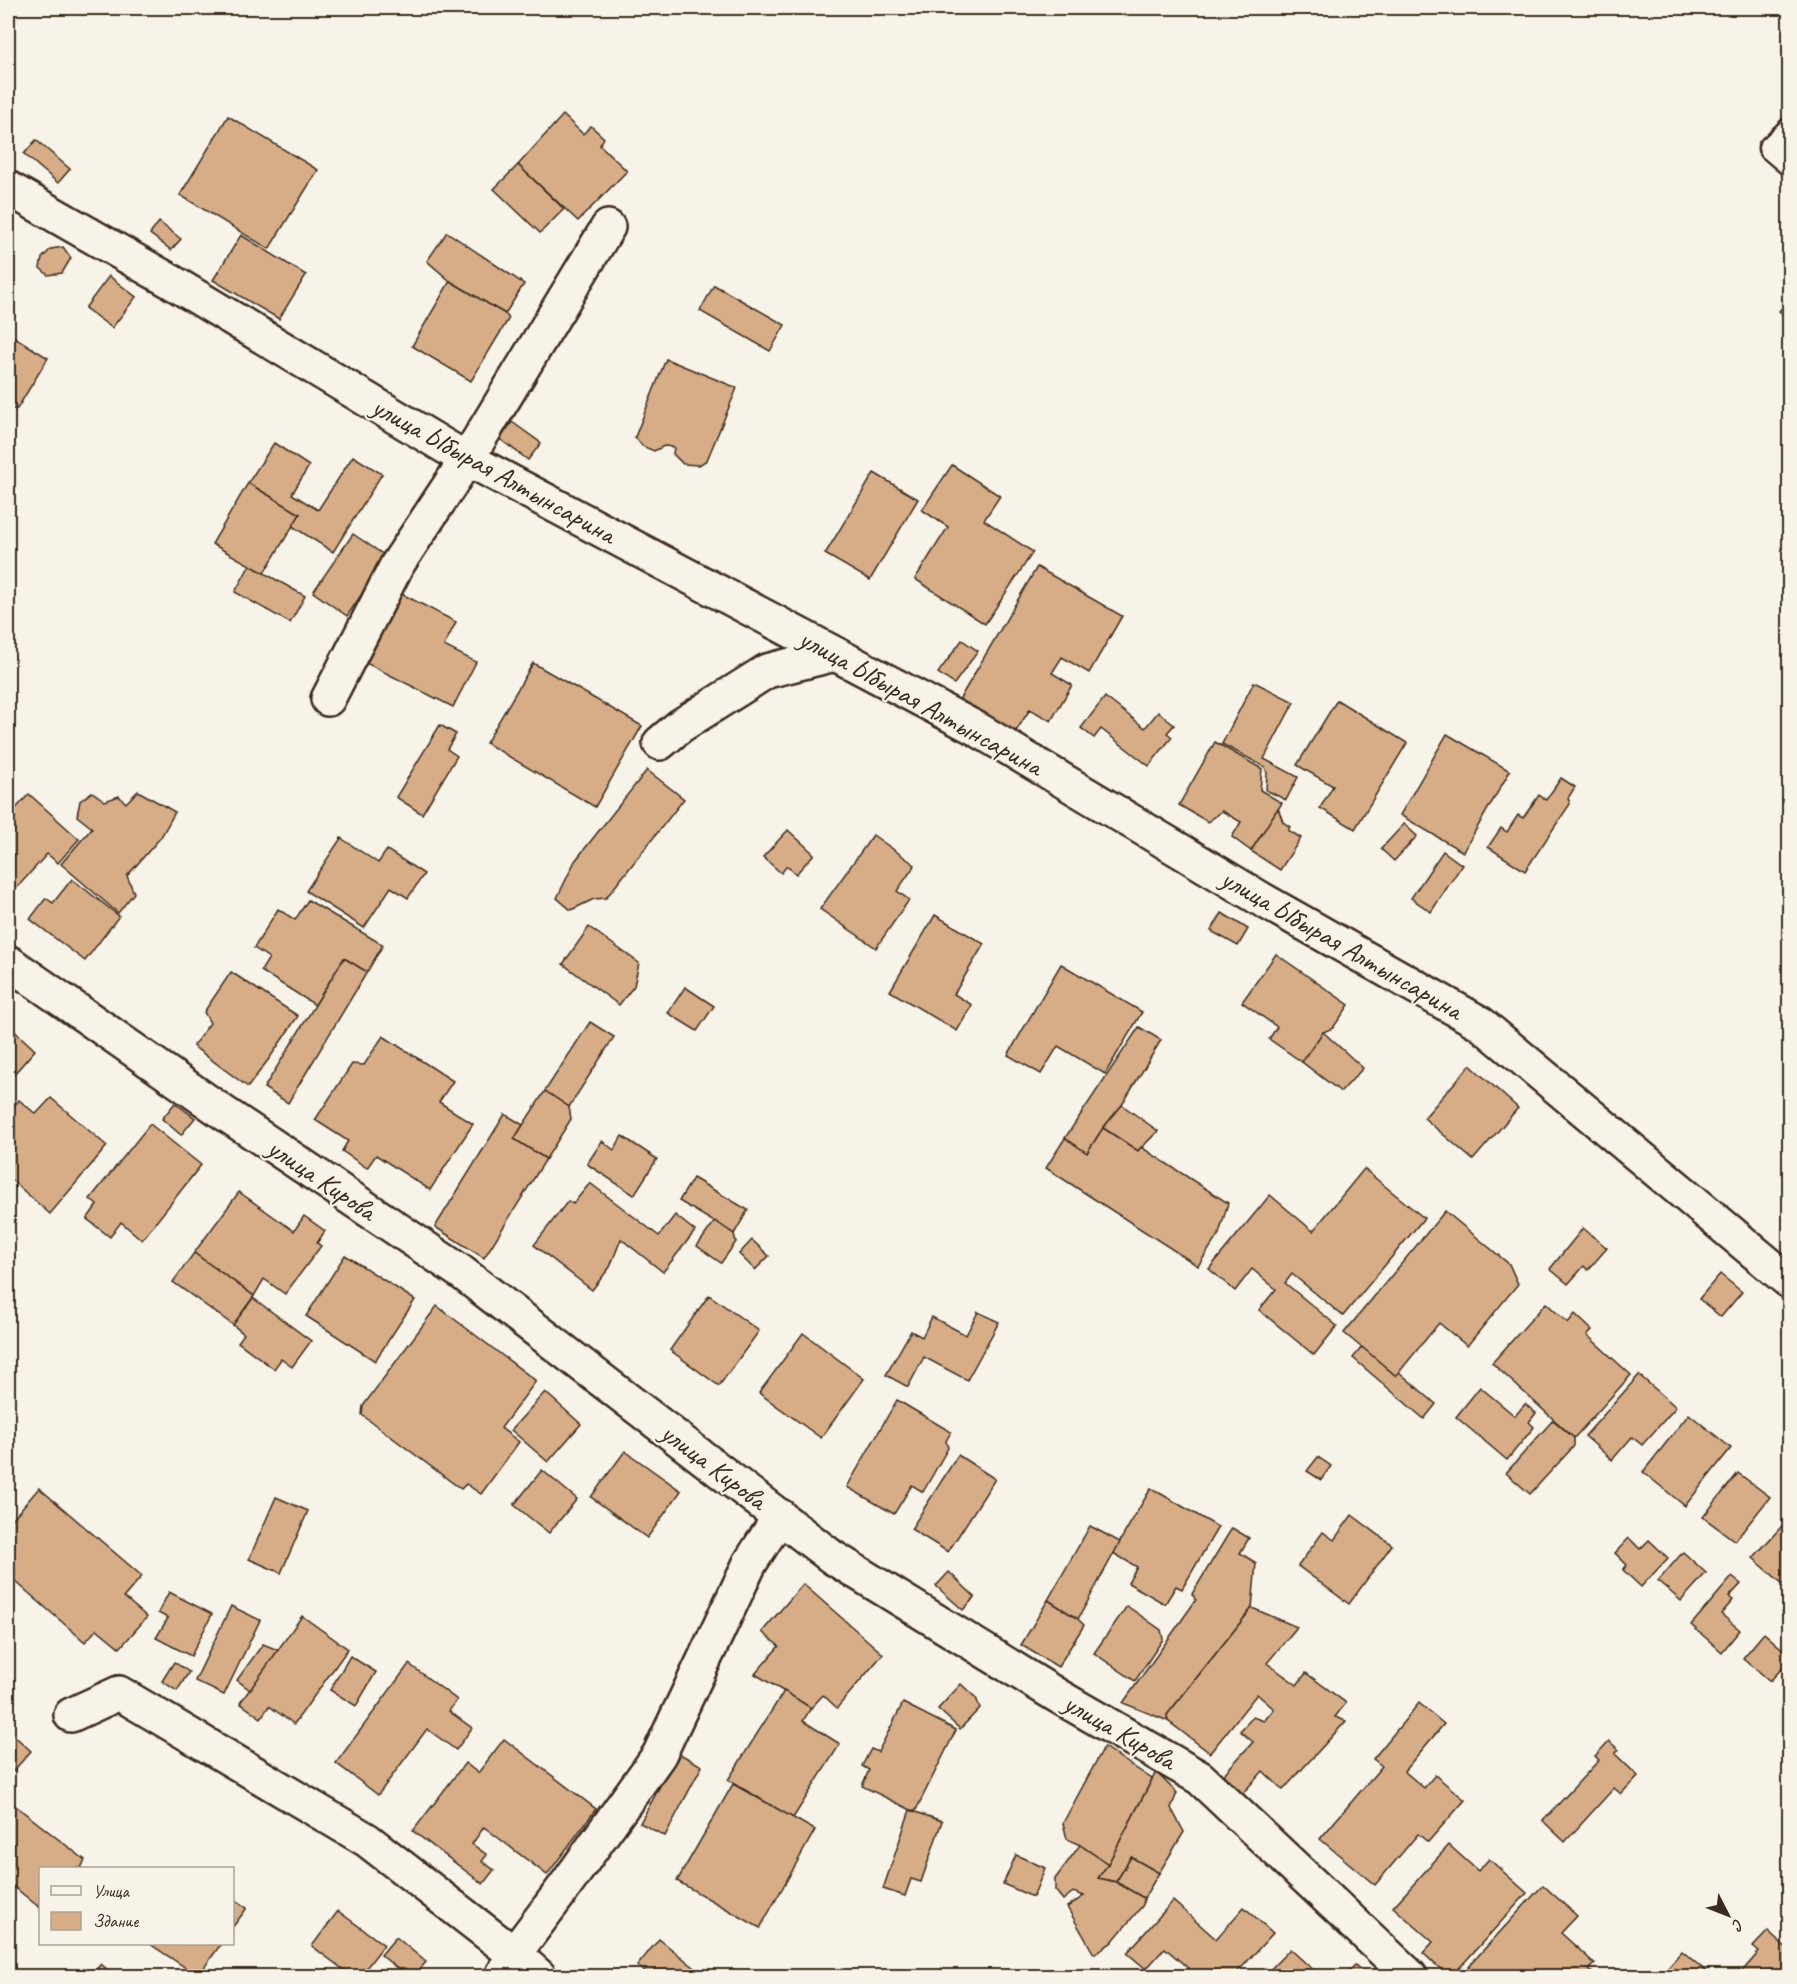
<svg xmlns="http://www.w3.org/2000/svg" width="1797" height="1984" font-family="Caveat,sans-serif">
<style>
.building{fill:#d6ad87;stroke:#3b2a1e;stroke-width:1.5}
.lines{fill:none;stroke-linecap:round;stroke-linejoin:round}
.service-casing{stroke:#3b2a1e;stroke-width:27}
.minor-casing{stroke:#3b2a1e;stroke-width:38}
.service{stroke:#f7f3e8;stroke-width:22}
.minor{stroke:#f7f3e8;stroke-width:33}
.labels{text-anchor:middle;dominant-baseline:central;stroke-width:4.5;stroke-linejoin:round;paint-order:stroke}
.street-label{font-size:28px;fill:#3b2a1e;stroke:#f7f3e8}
</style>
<rect width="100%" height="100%" fill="#f7f3e8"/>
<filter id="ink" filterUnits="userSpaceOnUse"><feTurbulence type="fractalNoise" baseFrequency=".0167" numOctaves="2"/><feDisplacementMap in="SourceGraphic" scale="12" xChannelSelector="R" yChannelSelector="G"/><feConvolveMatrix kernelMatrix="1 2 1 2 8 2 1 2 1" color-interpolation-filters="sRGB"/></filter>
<g filter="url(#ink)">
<g class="building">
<path d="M563 115 583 134 591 126 604 138 600 145 627 171 578 221 518 165Z"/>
<path d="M228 116 318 170 269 249 180 195Z"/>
<path d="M36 140 70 169 58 183 24 154Z"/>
<path d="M518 165 564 209 540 233 494 189Z"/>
<path d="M159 222 181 239 171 250 150 234Z"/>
<path d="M447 232 524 284 505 314 450 281 427 261Z"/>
<path d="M241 235 306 275 279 319 213 280Z"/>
<path d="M63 247 71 258 62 273 48 275 40 268 42 258 51 249Z"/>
<path d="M109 276 136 297 112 328 85 308Z"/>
<path d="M450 281 505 314 509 318 471 381 412 346Z"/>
<path d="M714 285 785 325 770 351 700 311Z"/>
<path d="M1790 300V320L1779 311Z"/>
<path d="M8 333 48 358 17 409H8Z"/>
<path d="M666 359 737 388 707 460 699 465 683 464 673 454 674 447 664 446 654 451 642 446 635 437Z"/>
<path d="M512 422 541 443 528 460 500 439Z"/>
<path d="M274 443 309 466 292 494 318 510 353 456 382 474 333 552 292 526 300 514 248 483Z"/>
<path d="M952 465 1000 496 984 520 1033 552 985 624 915 579 948 527 922 510Z"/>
<path d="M874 473 918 499 870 580 825 554Z"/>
<path d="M248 483 300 514 264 573 212 544Z"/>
<path d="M353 534 387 557 347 616 313 592Z"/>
<path d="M250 565 305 596 290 623 235 592Z"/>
<path d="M1037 567 1122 616 1089 673 1062 657 1052 673 1072 685 1051 721 1030 709 1015 733 959 700Z"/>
<path d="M398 592 456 622 444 646 476 662 453 707 362 661Z"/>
<path d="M962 640 978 651 954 684 938 673Z"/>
<path d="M533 663 642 726 595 807 486 743Z"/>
<path d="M1254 682 1294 702 1264 759 1298 777 1286 800 1266 790 1267 773 1265 767 1222 744Z"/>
<path d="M1105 697 1145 728 1158 712 1174 725 1167 733 1172 737 1149 766 1101 729 1094 738 1081 728Z"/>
<path d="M1337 700 1407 743 1355 829 1320 808 1333 786 1297 765Z"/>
<path d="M440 725 456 734 447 749 457 756 422 814 396 797Z"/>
<path d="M1447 734 1510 771 1463 852 1400 815Z"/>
<path d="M1215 742 1262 769 1260 790 1282 803 1251 851 1232 837 1241 822 1222 811 1208 822 1179 805Z"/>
<path d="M647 770 684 799 606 898 594 899 571 910 557 898 575 861Z"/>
<path d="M1561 778 1575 787 1568 798 1570 804 1525 871 1488 847 1501 828 1507 832 1518 815 1523 818 1539 795 1546 800Z"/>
<path d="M138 791 175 812 161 837 127 876 134 893 118 913 61 864 92 828 77 816 80 801 92 792 105 801 119 796 126 803Z"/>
<path d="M29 794 79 839 58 863 47 854 14 891 8 885V817Z"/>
<path d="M1278 808 1283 822 1290 827 1288 830 1301 838 1280 870 1251 851Z"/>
<path d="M1404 824 1417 836 1394 861 1381 849Z"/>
<path d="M788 830 814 854 796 874 787 866 781 873 763 857Z"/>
<path d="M873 835 915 865 897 891 909 900 876 948 820 909Z"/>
<path d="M341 838 378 863 387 850 424 874 408 898 391 887 364 928 306 891Z"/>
<path d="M1443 851 1462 865 1431 912 1411 898Z"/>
<path d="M72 879 119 916 85 961 30 919 46 898 53 903Z"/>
<path d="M308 900 383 945 367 972 344 958 315 1005 261 971 269 958 254 948 278 909 295 920Z"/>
<path d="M1222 913 1248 929 1238 946 1211 931Z"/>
<path d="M935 915 984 944 954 994 972 1005 957 1031 890 991Z"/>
<path d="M589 927 639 963 634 986 619 1005 563 964Z"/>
<path d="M1276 954 1349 1005 1333 1028 1323 1032 1302 1062 1269 1039 1277 1027 1242 1002Z"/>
<path d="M344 958 367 972 288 1103 264 1088Z"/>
<path d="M1061 964 1142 1012 1105 1074 1058 1046 1041 1074 1008 1055Z"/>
<path d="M231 972 298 1016 271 1056 248 1087 193 1046 210 1023 204 1012Z"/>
<path d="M685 987 714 1006 697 1031 668 1013Z"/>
<path d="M590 1022 614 1037 569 1107 545 1091Z"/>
<path d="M8 1025 35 1050 8 1081Z"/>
<path d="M1139 1027 1161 1040 1122 1105 1103 1128 1087 1153 1065 1138Z"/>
<path d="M1323 1032 1363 1068 1341 1092 1302 1062Z"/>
<path d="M383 1036 453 1081 439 1102 473 1124 430 1190 376 1155 367 1168 342 1151 348 1141 315 1120 352 1064 364 1065Z"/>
<path d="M1470 1065 1518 1108 1473 1160 1424 1118Z"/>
<path d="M545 1091 569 1107 571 1119 546 1159 514 1139Z"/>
<path d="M51 1098 107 1146 50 1214 8 1177V1113L19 1100 36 1114Z"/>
<path d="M175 1103 195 1118 181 1135 162 1119Z"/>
<path d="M1122 1105 1158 1131 1138 1151 1103 1128Z"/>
<path d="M505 1114 523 1125 514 1139 546 1159 484 1258 435 1227Z"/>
<path d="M150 1124 201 1165 142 1240 121 1222 110 1237 87 1219 97 1205 90 1199Z"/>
<path d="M1103 1128 1138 1151 1141 1147 1228 1203 1219 1234 1198 1266 1046 1168 1065 1138 1087 1153Z"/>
<path d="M622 1136 657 1159 634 1195 587 1164 602 1141 614 1150Z"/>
<path d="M1364 1169 1424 1218 1343 1316 1292 1274 1285 1283 1337 1326 1314 1355 1259 1310 1276 1289 1252 1269 1235 1291 1209 1269 1270 1195 1313 1231Z"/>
<path d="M693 1178 748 1210 734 1234 679 1201Z"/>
<path d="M590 1183 659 1236 675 1215 695 1231 663 1272 621 1239 610 1267 592 1290 534 1245 568 1201 573 1204Z"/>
<path d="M239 1192 294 1231 304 1216 325 1231 317 1243 321 1246 285 1294 264 1279 254 1296 194 1253Z"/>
<path d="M1445 1211 1509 1264 1518 1284 1467 1346 1439 1323 1396 1376 1344 1333Z"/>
<path d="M715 1221 734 1234 736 1242 721 1263 697 1246Z"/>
<path d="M1583 1228 1607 1248 1588 1270 1584 1266 1568 1284 1550 1269Z"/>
<path d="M752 1240 769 1256 755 1270 739 1254Z"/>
<path d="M194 1253 254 1296 233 1325 173 1282Z"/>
<path d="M345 1255 415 1300 375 1361 306 1316Z"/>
<path d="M1720 1274 1742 1292 1721 1317 1699 1299Z"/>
<path d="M709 1295 759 1331 719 1386 670 1350Z"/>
<path d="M253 1298 311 1341 292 1367 281 1359 274 1369 238 1342 244 1334 233 1325Z"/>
<path d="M1546 1303 1568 1323 1575 1314 1592 1330 1587 1335 1631 1375 1574 1438 1492 1363Z"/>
<path d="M437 1306 536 1381 501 1428 519 1442 481 1494 466 1484 461 1489 362 1415 363 1406Z"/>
<path d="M978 1312 999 1322 967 1380 924 1357 908 1387 886 1375 911 1331 922 1337 932 1317 966 1335Z"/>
<path d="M803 1333 864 1379 821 1438 759 1393Z"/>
<path d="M1362 1347 1396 1376 1399 1372 1436 1404 1424 1419 1353 1358Z"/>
<path d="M1639 1375 1676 1407 1642 1445 1632 1437 1612 1460 1585 1436Z"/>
<path d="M1480 1387 1515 1416 1525 1404 1536 1413 1529 1422 1534 1427 1507 1460 1456 1417Z"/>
<path d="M545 1392 581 1424 548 1462 511 1430Z"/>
<path d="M897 1400 951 1432 946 1441 948 1448 923 1492 912 1485 894 1514 847 1487Z"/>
<path d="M1689 1414 1731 1448 1685 1506 1643 1472Z"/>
<path d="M1553 1420 1574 1438V1446L1530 1494 1506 1473Z"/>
<path d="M625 1451 681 1491 647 1538 591 1497Z"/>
<path d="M958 1455 995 1479 948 1552 911 1529Z"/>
<path d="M1318 1457 1331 1466 1321 1480 1307 1471Z"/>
<path d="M542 1470 577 1499 549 1533 514 1505Z"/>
<path d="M1738 1473 1770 1497 1735 1541 1703 1517Z"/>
<path d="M39 1488 142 1576 124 1597 147 1617 120 1648 97 1629 85 1642 8 1575V1524Z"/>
<path d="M1151 1488 1218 1527 1182 1589 1176 1586 1165 1604 1128 1583 1137 1567 1113 1553Z"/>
<path d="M276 1497 308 1511 281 1573 249 1559Z"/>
<path d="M1352 1515 1392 1545 1349 1604 1298 1566 1323 1532 1334 1540Z"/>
<path d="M1790 1517V1590L1753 1558Z"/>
<path d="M1090 1526 1120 1542 1078 1619 1048 1600Z"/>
<path d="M1232 1528 1249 1538 1240 1553 1256 1563 1252 1608 1167 1715 1168 1721 1123 1703 1196 1600 1192 1594Z"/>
<path d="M1629 1538 1640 1549 1649 1540 1668 1558 1641 1587 1623 1570 1627 1565 1615 1553Z"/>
<path d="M1683 1552 1706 1573 1681 1601 1658 1581Z"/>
<path d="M949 1572 975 1597 963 1610 936 1586Z"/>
<path d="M1732 1577 1741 1584 1729 1597 1733 1600 1721 1614 1740 1630 1722 1652 1691 1625Z"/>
<path d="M803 1584 883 1654 837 1708 823 1695 811 1708 755 1674 779 1646 762 1632Z"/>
<path d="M169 1592 212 1614 191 1656 156 1638 168 1618 158 1613Z"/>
<path d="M1048 1600 1078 1619 1084 1625 1058 1667 1021 1645Z"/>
<path d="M231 1606 260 1620 224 1695 195 1681Z"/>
<path d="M1127 1606 1161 1630 1163 1639 1135 1681 1094 1653Z"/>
<path d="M1252 1608 1297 1627 1267 1663 1297 1685 1306 1673 1346 1703 1335 1717 1346 1721 1283 1790 1263 1771 1242 1794 1222 1776 1253 1742 1240 1731 1253 1717 1264 1721 1274 1709 1257 1694 1210 1753 1168 1721 1167 1715Z"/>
<path d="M302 1616 348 1649 294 1724 269 1706 261 1718 240 1703Z"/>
<path d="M1764 1633 1790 1656V1660L1770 1681 1743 1658Z"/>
<path d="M263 1644 278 1650 250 1690 237 1680Z"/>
<path d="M350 1656 376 1672 356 1706 330 1690Z"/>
<path d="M174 1662 189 1672 177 1691 162 1681Z"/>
<path d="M409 1664 457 1700 449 1711 472 1728 456 1750 427 1729 378 1795 336 1763Z"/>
<path d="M961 1684 976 1698 980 1708 960 1729 938 1709Z"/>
<path d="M784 1691 811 1708 803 1721 840 1744 793 1818 728 1780Z"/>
<path d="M903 1703 956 1730 915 1812 862 1786 869 1770 862 1766 871 1749 878 1752Z"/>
<path d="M1419 1703 1444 1724 1404 1771 1424 1788 1435 1775 1465 1800 1428 1842 1418 1834 1375 1885 1320 1839 1382 1766 1373 1759Z"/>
<path d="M8 1730 31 1751 8 1777Z"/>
<path d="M504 1739 596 1809 547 1875 484 1827 472 1844 487 1855 482 1861 494 1870 483 1884 413 1831 465 1763 478 1773Z"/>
<path d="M1609 1741 1619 1750 1615 1754 1638 1776 1621 1794 1614 1788 1565 1842 1543 1821 1599 1760 1595 1756Z"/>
<path d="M1104 1747 1152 1779 1108 1864 1080 1845 1067 1839 1063 1823Z"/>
<path d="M678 1753 702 1766 665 1836 640 1823Z"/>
<path d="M1156 1772 1177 1793 1171 1808 1184 1832 1159 1873 1131 1857 1116 1882 1098 1878 1108 1864Z"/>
<path d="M733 1784 815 1830 760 1928 677 1881Z"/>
<path d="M8 1800 85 1860 81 1868H40V1908L8 1882Z"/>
<path d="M910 1810 942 1821 921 1882 911 1879 905 1896 883 1889Z"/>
<path d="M1080 1845 1108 1864 1098 1878 1116 1882 1144 1898 1143 1905 1111 1943 1094 1954 1067 1907 1084 1896 1073 1892 1063 1900 1055 1890V1879Z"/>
<path d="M1449 1845 1478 1871 1489 1859 1527 1893 1452 1976H1448L1423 1953 1433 1942 1393 1907Z"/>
<path d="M1016 1855 1045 1868 1033 1897 1003 1884Z"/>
<path d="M1131 1857 1159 1873 1144 1898 1116 1882Z"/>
<path d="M1543 1885 1577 1916 1561 1933 1595 1964 1589 1970 1596 1976H1478L1468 1967Z"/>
<path d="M232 1898 247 1908 232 1928Z"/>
<path d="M1173 1901 1216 1939 1244 1907 1273 1933 1234 1976H1197L1165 1948 1146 1969 1127 1953Z"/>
<path d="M338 1911 384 1945 360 1976H352L312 1946Z"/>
<path d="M1768 1931 1790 1951V1959L1783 1965 1786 1970 1780 1976H1738L1759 1952 1753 1947Z"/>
<path d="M396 1937 426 1962 414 1976H406L381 1955Z"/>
<path d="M659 1939 705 1976H651L637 1966Z"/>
<path d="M150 1944H221L198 1976Z"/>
<path d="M1290 1949 1320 1976H1264Z"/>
<path d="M1682 1951 1708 1973 1705 1976H1660Z"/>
<path d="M101 1964 115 1976H90Z"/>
<path d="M1355 1965 1368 1976H1344Z"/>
</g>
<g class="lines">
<defs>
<path id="service" d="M1790 129 1770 148 1790 165"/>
<g id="minor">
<path d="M8 188 172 282 456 453 977 729 1261 899 1480 1023 1790 1282"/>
<path d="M328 699 397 565 467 459 608 227"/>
<path d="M660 743 680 726 767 671 835 654"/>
<path d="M8 962 224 1113 461 1272 832 1557 1058 1696 1200 1778 1410 1976"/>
<path d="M71 1715 119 1693 367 1840 514 1954 539 1976"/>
<path d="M502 1976 514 1954 563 1889 659 1755 750 1563 780 1516"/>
</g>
</defs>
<use href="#service" class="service-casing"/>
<use href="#minor" class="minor-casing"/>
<use href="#service" class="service"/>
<use href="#minor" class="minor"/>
</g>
</g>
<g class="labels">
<g class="street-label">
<text transform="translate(494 470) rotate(29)">улица Ыбырая Алтынсарина</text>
<text transform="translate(921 702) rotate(29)">улица Ыбырая Алтынсарина</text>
<text transform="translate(1342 944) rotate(30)">улица Ыбырая Алтынсарина</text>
<text transform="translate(322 1179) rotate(34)">улица Кирова</text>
<text transform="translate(714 1466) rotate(37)">улица Кирова</text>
<text transform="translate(1120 1731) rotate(30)">улица Кирова</text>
</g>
</g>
<rect width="1797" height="1984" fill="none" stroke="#f7f3e8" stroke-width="30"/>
<rect x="15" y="15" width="1767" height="1954" fill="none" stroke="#3b2a1e" stroke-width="2" filter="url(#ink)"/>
<rect x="39" y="1867" width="195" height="78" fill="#f7f3e8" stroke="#aca397" stroke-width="1.5"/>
<rect x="51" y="1886" width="30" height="9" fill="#f7f3e8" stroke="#aca397" stroke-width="1.5"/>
<text x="93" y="1897" font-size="18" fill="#3b2a1e">Улица</text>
<rect x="51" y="1912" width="30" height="18" fill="#d6ad87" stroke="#aca397" stroke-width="1.5"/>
<text x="93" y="1927" font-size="18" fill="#3b2a1e">Здание</text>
<g transform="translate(1728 1915) rotate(132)" stroke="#f7f3e8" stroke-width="4.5" paint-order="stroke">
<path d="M0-4.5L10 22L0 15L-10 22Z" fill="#3b2a1e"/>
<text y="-9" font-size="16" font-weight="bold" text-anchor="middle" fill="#3b2a1e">С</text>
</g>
</svg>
